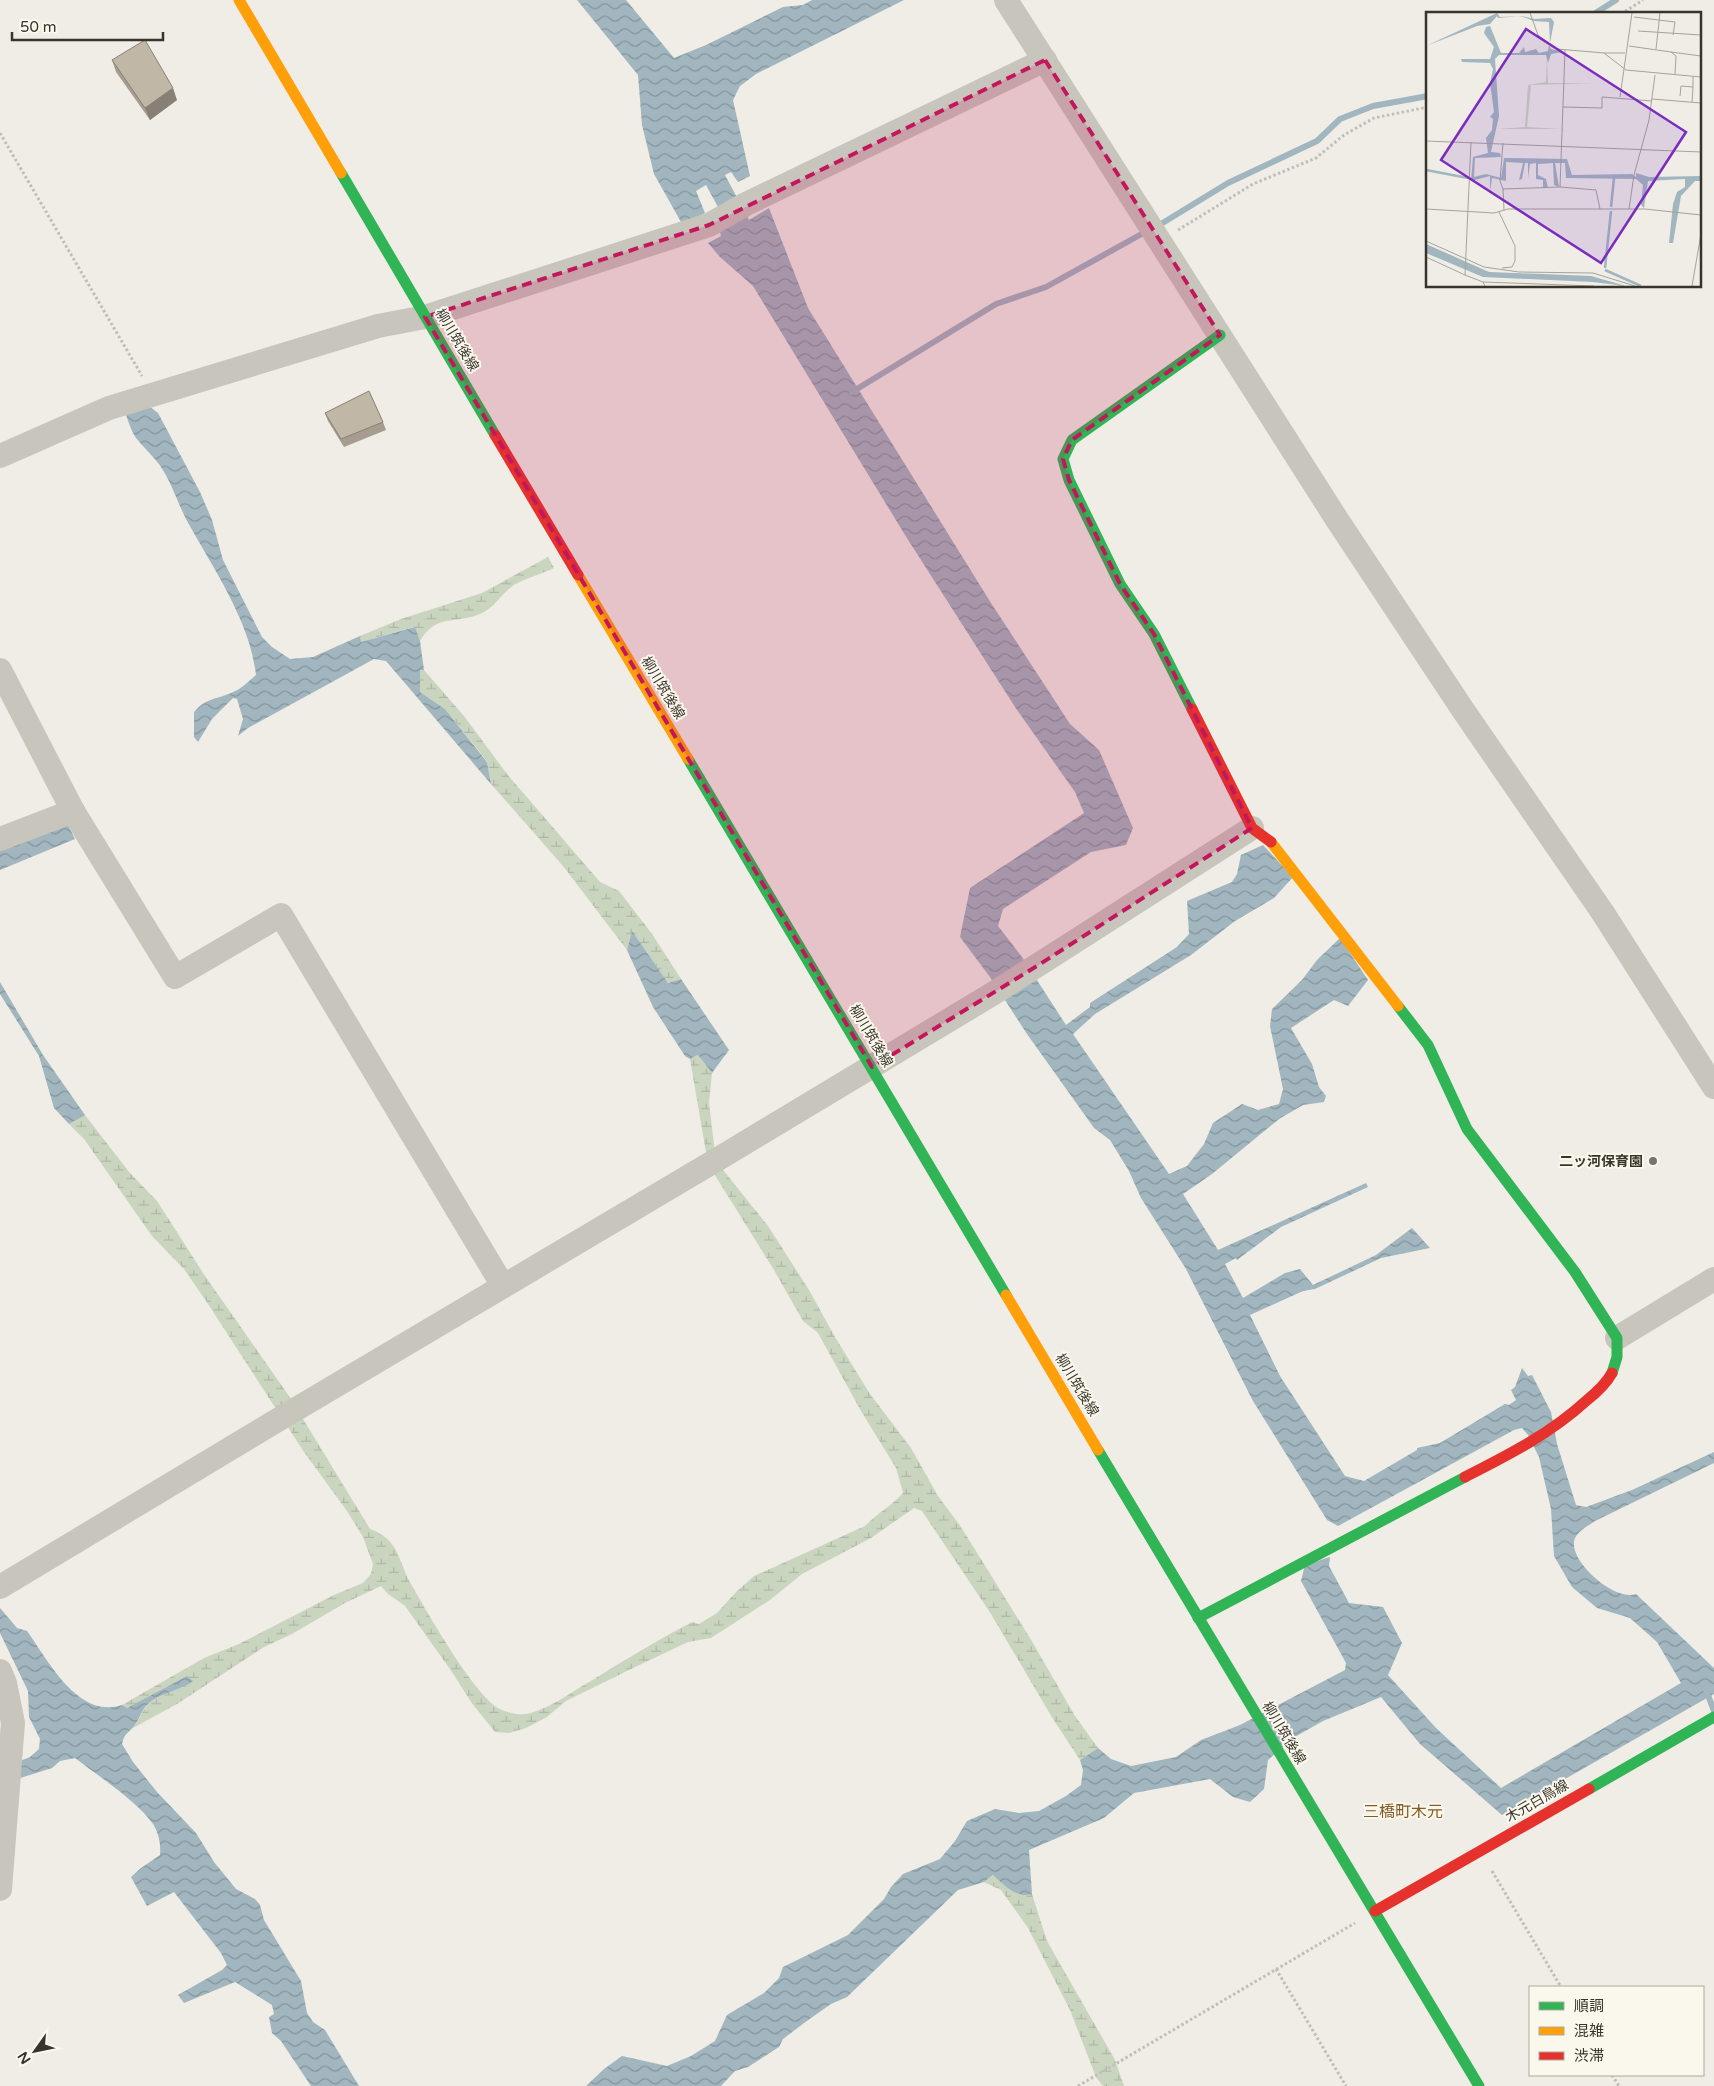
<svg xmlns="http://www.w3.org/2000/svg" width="1714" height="2086" font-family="'Varela Round','Noto Sans JP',sans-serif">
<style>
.wetland{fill:url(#wetland-marsh)}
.water{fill:url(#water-waves)}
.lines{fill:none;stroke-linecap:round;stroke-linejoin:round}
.stream{stroke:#a1b6bf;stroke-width:6}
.path{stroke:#c1beb6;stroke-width:3;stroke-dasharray:2.5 2.5;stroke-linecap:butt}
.street{stroke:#c8c5bd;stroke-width:24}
.fast{stroke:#30b455;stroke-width:11}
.slow{stroke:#ff9f0a;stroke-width:11}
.jam{stroke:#e5322d;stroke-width:11}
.wall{fill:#a69d90}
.shaded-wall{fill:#878075}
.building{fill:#c1b7a7;stroke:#878075}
.marked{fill:#c2185b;fill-opacity:0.2;stroke:#c2185b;stroke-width:4;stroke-dasharray:10 6;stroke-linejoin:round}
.poi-dot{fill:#79756c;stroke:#faf8ed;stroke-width:2}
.labels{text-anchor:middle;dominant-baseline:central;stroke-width:4;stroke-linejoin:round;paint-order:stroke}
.street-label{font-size:14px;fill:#39342b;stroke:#faf8ed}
.poi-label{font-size:14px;font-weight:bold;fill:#39342b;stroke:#faf8ed;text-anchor:end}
.quarter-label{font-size:16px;fill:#855b27;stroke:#faf8ed}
.inset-river{fill:none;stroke:#a1b6bf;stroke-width:2.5}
.inset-road{fill:none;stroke:#a6a39b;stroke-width:1}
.view{fill:#7b2cbf;fill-opacity:0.15;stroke:#7b2cbf;stroke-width:2.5}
.inset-edge{fill:none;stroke:#39342b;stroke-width:2.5}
</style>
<defs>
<pattern id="wetland-marsh" width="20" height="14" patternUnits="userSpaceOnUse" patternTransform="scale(1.25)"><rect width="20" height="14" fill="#cad5c0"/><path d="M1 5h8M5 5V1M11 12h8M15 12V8" fill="none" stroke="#aeb7a5"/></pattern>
<pattern id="water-waves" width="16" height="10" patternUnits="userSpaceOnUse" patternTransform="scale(1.25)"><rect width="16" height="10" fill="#a1b6bf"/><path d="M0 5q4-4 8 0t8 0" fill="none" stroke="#84959b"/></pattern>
</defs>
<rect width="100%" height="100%" fill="#efede5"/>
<g class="wetland">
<path d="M548 557 554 568C541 574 526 578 514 585 502 593 495 607 482 613 458 625 437 612 420 641L414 627 361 642 360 636 401 619 482 593Z"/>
<path d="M419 669 424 670 464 716 507 774 600 882 619 891 652 934 681 979 668 983 632 932 627 950 563 866 491 784 487 761 445 709 420 692Z"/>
<path d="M698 1055 712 1073 709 1103 716 1161 768 1226 809 1290 835 1337 870 1394 911 1448 938 1496 961 1527 1030 1638 1075 1716 1098 1748 1080 1760 1053 1719 991 1614 922 1511 914 1508 871 1538 802 1574 770 1600 711 1638 688 1642 631 1669 566 1701 547 1717 526 1728 509 1733 495 1732 471 1702 452 1672 405 1606 388 1594 381 1586 345 1603 292 1634 264 1647 177 1704 133 1728C138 1721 141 1714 146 1707 150 1700 176 1688 185 1687L168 1686 127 1709 122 1705 204 1658 239 1644 334 1595 363 1583 371 1574 373 1564 363 1537 347 1511 304 1452 206 1301 184 1269 152 1236 84 1139 69 1124 85 1115 129 1172 157 1201 205 1276 289 1396 370 1529C399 1539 398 1561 411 1584 427 1612 473 1693 498 1708 507 1713 520 1716 531 1713 552 1707 571 1692 591 1681 624 1660 658 1640 692 1622L699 1624 717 1613 736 1592 754 1576 865 1526C877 1513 892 1506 903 1493L896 1468 861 1411 818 1333 803 1321 774 1270 708 1164 690 1059Z"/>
<path d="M993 1875C1004 1885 1016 1899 1032 1894L1047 1941 1115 2060 1124 2086H1103L1096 2077 1070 2010 1028 1928 1001 1890 984 1882Z"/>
</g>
<g class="water">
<path d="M577 0H626L674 58 706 45 783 7 803 5 812 0H904L756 74 740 86 733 100 750 176 738 182 731 172 725 175 749 220 769 208 808 308 991 603 1070 724 1099 750 1133 828 1126 845 1091 852 1003 909 998 926 1022 957 1066 1025 1090 1007V1003L1177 947 1189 934 1187 901 1232 882 1237 874 1241 855 1263 845 1293 877 1274 898 1235 921 1191 955 1095 1014 1073 1034 1169 1174 1187 1166 1204 1144 1213 1123 1242 1104 1258 1110 1279 1104 1283 1089 1270 1026 1272 1009 1302 980 1317 960 1340 938 1368 980 1348 1006 1334 1000 1291 1028 1312 1064 1319 1087 1326 1096 1324 1102 1303 1105 1279 1119 1212 1174 1183 1194 1218 1250 1366 1183 1368 1187 1281 1227 1237 1260 1236 1258 1225 1264 1243 1298 1285 1273 1300 1269 1313 1285 1376 1255 1412 1228 1430 1248 1381 1258 1315 1289 1303 1291 1250 1315 1280 1376 1345 1476 1364 1481 1417 1450V1448L1440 1443 1505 1404 1509 1405 1516 1400 1511 1390 1515 1387 1522 1368 1528 1376 1532 1375 1551 1412 1557 1444 1576 1505 1586 1507 1632 1490 1714 1452V1463L1595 1521C1588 1526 1575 1532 1574 1542 1571 1563 1615 1602 1636 1594L1714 1668V1694L1502 1815 1420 1744 1381 1697 1323 1721 1293 1738 1268 1760 1264 1789 1250 1802 1233 1797 1210 1779 1134 1793 1104 1818 1029 1850 1032 1894C1016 1899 1004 1885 993 1875L984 1882 958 1890 847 1997 831 2004 804 2023 783 2039 779 2047 748 2067 735 2071 721 2086H586L604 2069 622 2056 667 2066 691 2056 715 2041 727 2015 764 1993 779 1978 783 1967 848 1935 884 1899 891 1887 903 1874 940 1859 955 1841 967 1821 995 1809 1019 1813 1039 1811 1066 1796 1081 1785 1083 1770 1080 1760 1098 1748 1111 1759 1131 1766 1176 1757 1201 1740 1240 1725 1345 1670 1346 1663 1301 1581 1305 1565 1330 1557 1329 1566 1349 1603 1383 1607 1402 1643 1388 1675 1436 1728 1501 1788 1681 1683 1657 1642 1630 1618 1597 1608 1572 1587 1554 1556 1551 1509 1539 1457 1528 1435 1522 1428 1514 1430 1338 1526 1327 1520 1253 1401 1186 1269 1141 1198 1129 1171 1110 1140 1094 1128 1027 1034 990 977 960 937 970 888 1084 813 1075 792 1015 707 905 535 753 286 720 257 708 243 721 236 714 209 718 207 706 185 696 191 705 213 692 220 681 222 654 174 642 125 638 75Z"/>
<path d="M141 400 158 413 200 492 212 520 223 560 262 637 272 647 290 659 313 657 360 636 361 642 415 627 420 641 424 670H420V692L445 709 487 762 491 784 386 661 374 659 248 728 238 736 243 719 237 699 233 698 212 719 198 742 194 737V712C207 697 216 700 233 692 241 689 249 681 256 675 250 620 212 567 186 519 177 501 171 481 159 464 152 455 143 447 136 438 130 429 127 417 123 406Z"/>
<path d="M68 825 75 839 0 870V849Z"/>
<path d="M632 931 668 983 681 979 729 1050 712 1073 698 1055 690 1059 685 1056 653 1007 627 950Z"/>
<path d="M0 982 43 1055 85 1115 69 1124 54 1108 39 1056 0 994Z"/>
<path d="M0 1608 17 1628 27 1631C48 1660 78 1720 122 1705L127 1708 187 1676 193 1681C180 1691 159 1693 147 1705 142 1710 139 1719 135 1725 128 1734 125 1732 122 1744L133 1762 157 1792 196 1833 214 1862 236 1889 255 1899 260 1905 264 1920 301 1981 307 2013 313 2022 325 2030 359 2086H311L281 2041 272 2033 269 2017 274 2014 272 2005 235 1982 184 2003 178 1995 222 1970 227 1965 221 1953 174 1892 147 1906 131 1877 141 1868 160 1855C161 1845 159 1833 153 1824 137 1801 98 1776 75 1758L60 1761 52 1768 14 1780 15 1763 30 1757 39 1749 40 1739 29 1717 28 1691 0 1633Z"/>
</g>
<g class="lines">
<g class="stream">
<path d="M1594 14 1616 0"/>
<path d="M1156 227 1228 183 1317 141 1340 119 1373 106 1428 96"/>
<path d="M852 392 996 304 1046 287 1147 231"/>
<path d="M1706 1690 1714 1711"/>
</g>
<g class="path">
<path d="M1621 14 1643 0"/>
<path d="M0 133 142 376"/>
<path d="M1178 230 1253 184 1316 158 1344 135 1374 118 1428 107"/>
<path d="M1492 1871 1561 1987"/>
<path d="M1276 1969 1346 2086"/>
<path d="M1612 2075 1619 2086"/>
<path d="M1078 2086 1355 1923"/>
</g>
<g class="street">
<path d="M1006 0 1336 518 1463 710 1603 913 1714 1087"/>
<path d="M0 456 109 408 378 326 425 317 709 225 746 204 1045 60"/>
<path d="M0 670 73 811 175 977 281 915 503 1286"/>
<path d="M0 839 73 811"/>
<path d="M1617 1338 1714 1279"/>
<path d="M0 1587 276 1421 723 1156 994 993 1252 828"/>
<path d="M0 1671 5 1683 13 1723 0 1889"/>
</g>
<g class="fast">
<path d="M341 173 495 435"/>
<path d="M1192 709 1154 634 1120 584 1069 480 1063 459 1072 440 1220 335"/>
<path d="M688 759 1006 1295"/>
<path d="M1398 1006 1428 1045 1467 1129 1575 1272 1617 1338V1357L1612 1373"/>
<path d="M1098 1450 1479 2086"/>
<path d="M1198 1618 1465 1477"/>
<path d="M1589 1789 1714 1717"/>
</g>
<g class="slow">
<path d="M239 0 341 173"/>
<path d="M578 575 688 759"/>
<path d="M1271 842 1398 1006"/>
<path d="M1006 1295 1098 1450"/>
</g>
<g class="jam">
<path d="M495 435 578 575"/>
<path d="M1192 709 1252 828 1271 842"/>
<path d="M1465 1477C1508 1455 1550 1434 1586 1401 1596 1393 1606 1384 1612 1373"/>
<path d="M1375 1911 1589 1789"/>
</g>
</g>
<g class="wall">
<path d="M112 60 177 100 150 120 116 72Z"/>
<path d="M325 413 383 422 386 430 344 447 328 421Z"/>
</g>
<path class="shaded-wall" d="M173 88 177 100 150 120 145 108Z"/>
<g class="building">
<path d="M145 40 173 88 145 108 112 60Z"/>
<path d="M369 391 383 422 341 439 325 413Z"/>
</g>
<path class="marked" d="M1045 60 1220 335 1072 440 1063 459 1069 480 1120 584 1154 634 1252 828 1037 966 872 1067 425 317 709 225Z"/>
<circle class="poi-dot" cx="1653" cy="1161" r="5"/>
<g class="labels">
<g class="street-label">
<text transform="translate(457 340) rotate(59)">柳川筑後線</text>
<text transform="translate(663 688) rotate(59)">柳川筑後線</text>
<text transform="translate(871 1036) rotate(59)">柳川筑後線</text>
<text transform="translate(1077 1385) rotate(59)">柳川筑後線</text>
<text transform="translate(1284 1733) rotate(59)">柳川筑後線</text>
<text transform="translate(1537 1801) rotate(-30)">木元白鳥線</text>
</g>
<g class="poi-label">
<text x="1643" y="1161">二ッ河保育園</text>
</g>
<g class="quarter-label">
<text x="1403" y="1812">三橋町木元</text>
</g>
</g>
<g transform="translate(1426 12)">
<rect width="275" height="275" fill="#efede5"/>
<path d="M121 45 122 71H170L105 73 101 115 136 117 145 121 135 117H72L99 115 102 73 120 70Z" fill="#cad5c0"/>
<path d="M71 1 74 5 96 4 108 7 125 6 128 10 124 31 123 10 108 9 95 4 72 6 71 4 64 12 51 14 0 34ZM64 14 75 41H93L98 35 99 40 110 37 113 41 122 39 123 33 125 37 137 40 125 42 122 51 120 43H73L69 47 73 104 65 140 74 141 75 145 49 146 48 165 60 162 75 166 78 146 141 147 146 163 206 162 210 165V161L223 165 275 164V169H269L255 184 247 231H243L247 192 251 180 259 175V167L222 169 218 196 215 193 217 173 210 167 140 166 139 151H129L133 175 128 173 127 151 112 152V163L120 167 122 176H117V168L110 167V151L104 152 102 166V151H99L96 167 93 168 97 151 80 150V169L66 166 64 180V164L45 169 47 145 62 141 60 126 66 118 67 107 64 105 68 100 64 71 67 57 64 51 36 50 35 47H64L68 35 58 21 60 15ZM0 232 63 260 165 264 200 274 167 270 57 265 0 241Z" fill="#a1b6bf"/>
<path class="inset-river" d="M0 158 42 166M185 195 188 166M179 256 185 199M179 258 215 274"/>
<path class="inset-road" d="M104 1 112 23 131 37 178 41 200 58 275 65M208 5 249 10 247 23M212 19 275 23M203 34 245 40 250 44 249 62M230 37 234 1M245 40 275 44M178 41H199M254 84 255 74 267 75V65M194 85 206 1M226 87 275 91M266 90 267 75M137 95 176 96V85L226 89M0 129 275 140M45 130 39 263 57 270 59 274M77 131 74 169 77 177 78 198M134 175 139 38M77 177 134 175 170 178 174 197M0 197 68 201 82 197H219L275 203M203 197 208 163 223 108 229 63M73 200 89 234V249L86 255 76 256M0 229 58 255 93 260 167 261 209 274M0 245 39 263M57 270 168 274M266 274 275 222"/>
<path class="view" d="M100 17 260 120 175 251 15 148Z"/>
<rect width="275" height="275" class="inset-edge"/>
</g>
<rect x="1529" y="1986" width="175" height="90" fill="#faf8ed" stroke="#adaa9f"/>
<rect x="1539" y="2002" width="25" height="8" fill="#30b455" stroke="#adaa9f"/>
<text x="1574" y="2011" font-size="15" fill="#39342b">順調</text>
<rect x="1539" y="2027" width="25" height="8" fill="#ff9f0a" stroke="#adaa9f"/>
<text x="1574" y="2036" font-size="15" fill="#39342b">混雑</text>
<rect x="1539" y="2052" width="25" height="8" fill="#e5322d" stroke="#adaa9f"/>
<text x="1574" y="2061" font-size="15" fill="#39342b">渋滞</text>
<g transform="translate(35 2051) rotate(237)" stroke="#faf8ed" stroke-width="4" paint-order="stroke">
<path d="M0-4L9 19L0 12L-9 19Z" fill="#39342b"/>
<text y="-8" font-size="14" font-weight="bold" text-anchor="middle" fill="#39342b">N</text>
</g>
<path d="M12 32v8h151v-8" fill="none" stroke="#39342b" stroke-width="2.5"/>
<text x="20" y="32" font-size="15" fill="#39342b" stroke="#faf8ed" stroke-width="4" paint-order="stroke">50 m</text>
</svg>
